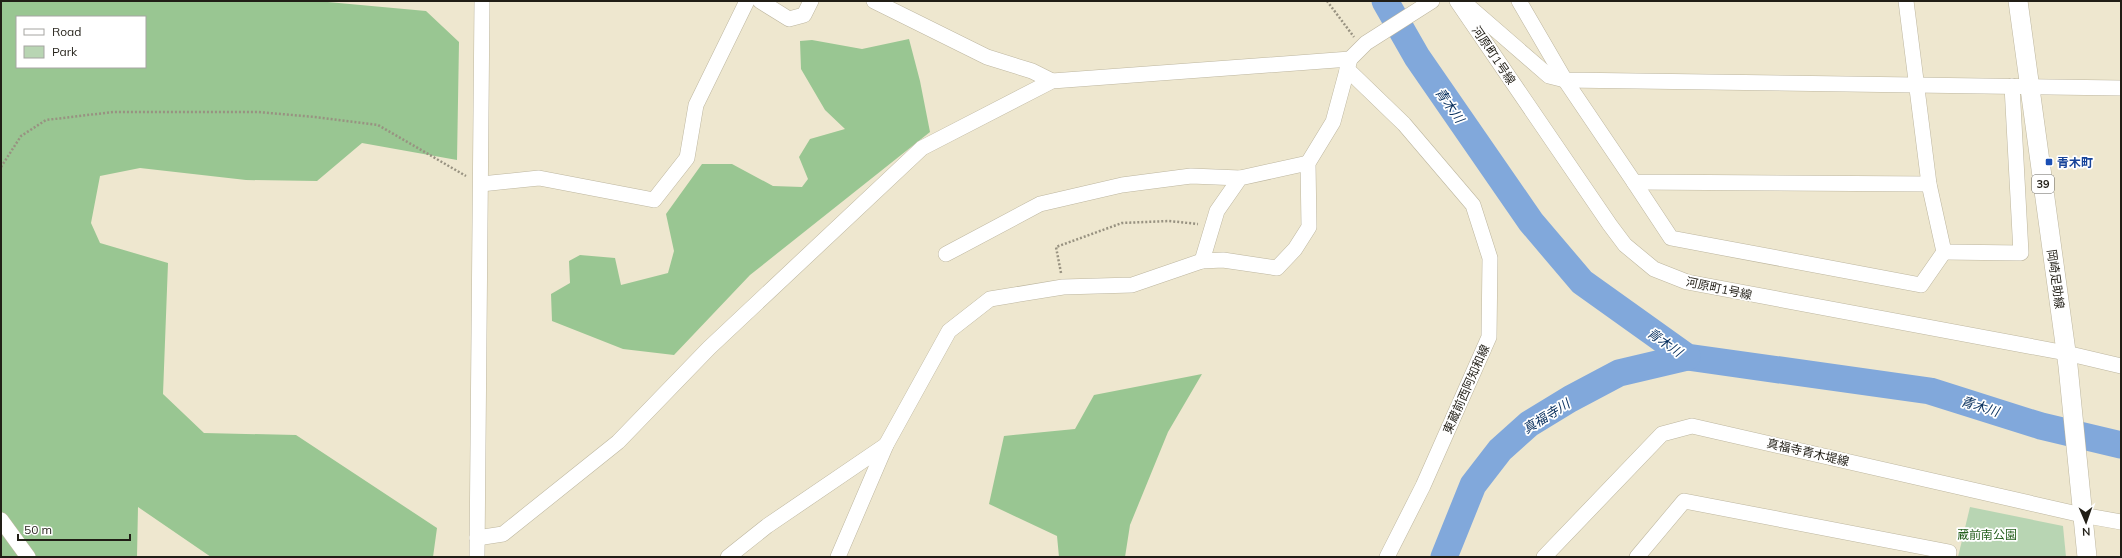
<svg xmlns="http://www.w3.org/2000/svg" width="2122" height="558" font-family="Mulish,'Noto Sans JP',sans-serif">
<style>
.green{fill:#b8d5b3}
.forest{fill:#99c692;fill-rule:evenodd}
.lines{fill:none;stroke-linecap:round;stroke-linejoin:round}
.river{stroke:#81a8db;stroke-width:27}
.minor-casing{stroke:#bdb69f;stroke-width:16}
.major-casing{stroke:#bdb69f;stroke-width:20}
.path{stroke:#989281;stroke-width:2.5;stroke-dasharray:2 2;stroke-linecap:butt}
.minor{stroke:#fff;stroke-width:15}
.major{stroke:#fff;stroke-width:19}
.transit-dot{fill:#1a4fb4;stroke:#fff;stroke-width:1.5}
.labels{text-anchor:middle;dominant-baseline:central;stroke-width:3.5;stroke-linejoin:round;paint-order:stroke}
.shield{fill:#fff;stroke:#64625c;stroke-width:1}
.shield-label{font-size:11px;font-weight:bold;fill:#211e16}
.street-label{font-size:12px;fill:#211e16;stroke:#fff}
.transit-label{font-size:12px;font-weight:bold;fill:#164399;stroke:#fff;text-anchor:start}
.park-label{font-size:12px;fill:#255f1d;stroke:#fff}
.water-label{font-size:13px;font-style:italic;fill:#0b3260;stroke:#fff}
</style>
<rect width="100%" height="100%" fill="#eee7cf"/>
<path class="green" d="M1970 507 2063 526 2066 557H1958Z"/>
<g class="forest">
<path d="M1 1H317L426 11 459 42 457 160 362 143 317 181 246 180 140 168 100 176 91 223 100 243 168 263 163 394 204 433 296 435 437 528 433 557H211L138 507 137 557H1ZM17 17H145V67H17Z"/>
<path d="M909 39 920 81 930 132 750 275 674 355 623 349 552 321 551 294 570 283 569 261 580 255 615 258 621 285 668 273 674 251 666 214 702 164H732L773 186 802 187 808 179 799 157 810 139 845 129 825 110 801 69 800 41 812 40 862 49Z"/>
<path d="M1202 374 1168 432 1130 525 1125 557H1059L1057 536 989 504 1004 436 1075 429 1094 395Z"/>
</g>
<g class="lines">
<g class="river">
<path d="M1385 1 1417 57 1531 222 1582 282 1687 357 1930 391 2041 426 2121 445"/>
<path d="M1444 557 1473 485 1500 450 1529 424 1570 399 1619 373 1687 357"/>
</g>
<defs>
<g id="minor">
<path d="M760 1 789 19 804 15 811 1"/>
<path d="M874 1 987 57 1032 71 1052 81"/>
<path d="M1457 1 1610 225 1625 245 1654 269 1687 282 2066 353 2121 366"/>
<path d="M1519 1 1565 80 1634 182 1929 184"/>
<path d="M1466 4 1549 76 1565 80 2121 88"/>
<path d="M1347 69 1404 124 1473 205 1490 258 1489 337 1423 486 1387 557"/>
<path d="M1634 182 1671 238 1921 285 1944 252 1929 184 1906 1"/>
<path d="M481 184 539 178 654 200 687 158 696 105 747 1"/>
<path d="M1944 252 2021 253 2012 86"/>
<path d="M946 254 1040 204 1122 185 1191 176 1240 178"/>
<path d="M1202 261 1217 211 1240 178 1308 163"/>
<path d="M1 520 28 557"/>
<path d="M477 538 503 534 618 442 709 348 922 148 1052 81 1350 59"/>
<path d="M477 557 482 1"/>
<path d="M728 557 767 526 886 445"/>
<path d="M838 557 886 445 949 331 990 299 1063 287 1132 285 1202 261 1223 260 1277 268 1295 249 1309 227 1308 163 1333 122 1350 59 1366 43 1432 1"/>
<path d="M1544 557 1662 434 1692 426 2082 515 2121 522"/>
<path d="M1637 557 1684 501 1949 552 1948 557"/>
</g>
<path id="major" d="M2018 1 2068 366 2087 557"/>
</defs>
<use href="#minor" class="minor-casing"/>
<use href="#major" class="major-casing"/>
<g class="path">
<path d="M1327 1 1354 37"/>
<path d="M1 167 21 136 46 120 113 112H258L315 117 378 125 466 176"/>
<path d="M1061 273 1056 247 1122 223 1169 221 1198 224"/>
</g>
<use href="#minor" class="minor"/>
<use href="#major" class="major"/>
</g>
<rect class="transit-dot" x="2045" y="158" width="8" height="8" rx="2"/>
<g class="labels">
<rect class="shield" x="2032" y="175" width="22" height="18" rx="3"/>
<g class="shield-label">
<text x="2043" y="184">39</text>
</g>
<g class="street-label">
<text transform="translate(1494 55) rotate(56)">河原町1号線</text>
<text transform="translate(2056 279) rotate(82)">岡崎足助線</text>
<text transform="translate(1719 288) rotate(12)">河原町1号線</text>
<text transform="translate(1466 389) rotate(-66)">東蔵前西阿知和線</text>
<text transform="translate(1808 452) rotate(13)">真福寺青木堤線</text>
</g>
<g class="transit-label">
<text x="2057" y="162">青木町</text>
</g>
<g class="park-label">
<text x="1987" y="534">蔵前南公園</text>
</g>
<g class="water-label">
<text transform="translate(1450 105) rotate(55)">青木川</text>
<text transform="translate(1665 342) rotate(35)">青木川</text>
<text transform="translate(1980 406) rotate(17)">青木川</text>
<text transform="translate(1546 416) rotate(-32)">真福寺川</text>
</g>
</g>
<rect width="2122" height="558" fill="none" stroke="#211e16" stroke-width="4"/>
<rect x="16" y="16" width="130" height="52" fill="#ffffff" stroke="#a6a5a2"/>
<rect x="24" y="29" width="20" height="6" fill="#ffffff" stroke="#a6a5a2"/>
<text x="52" y="36" font-size="12" fill="#211e16">Road</text>
<rect x="24" y="46" width="20" height="12" fill="#b8d5b3" stroke="#a6a5a2"/>
<text x="52" y="56" font-size="12" fill="#211e16">Park</text>
<g transform="translate(2086 522) rotate(178)" stroke="#ffffff" stroke-width="3" paint-order="stroke">
<path d="M0-3L7 15L0 10L-7 15Z" fill="#211e16"/>
<text y="-6" font-size="11" font-weight="bold" text-anchor="middle" fill="#211e16">N</text>
</g>
<path d="M18 534v6h112v-6" fill="none" stroke="#211e16" stroke-width="2"/>
<text x="24" y="534" font-size="12" fill="#211e16" stroke="#ffffff" stroke-width="3" paint-order="stroke">50 m</text>
</svg>
